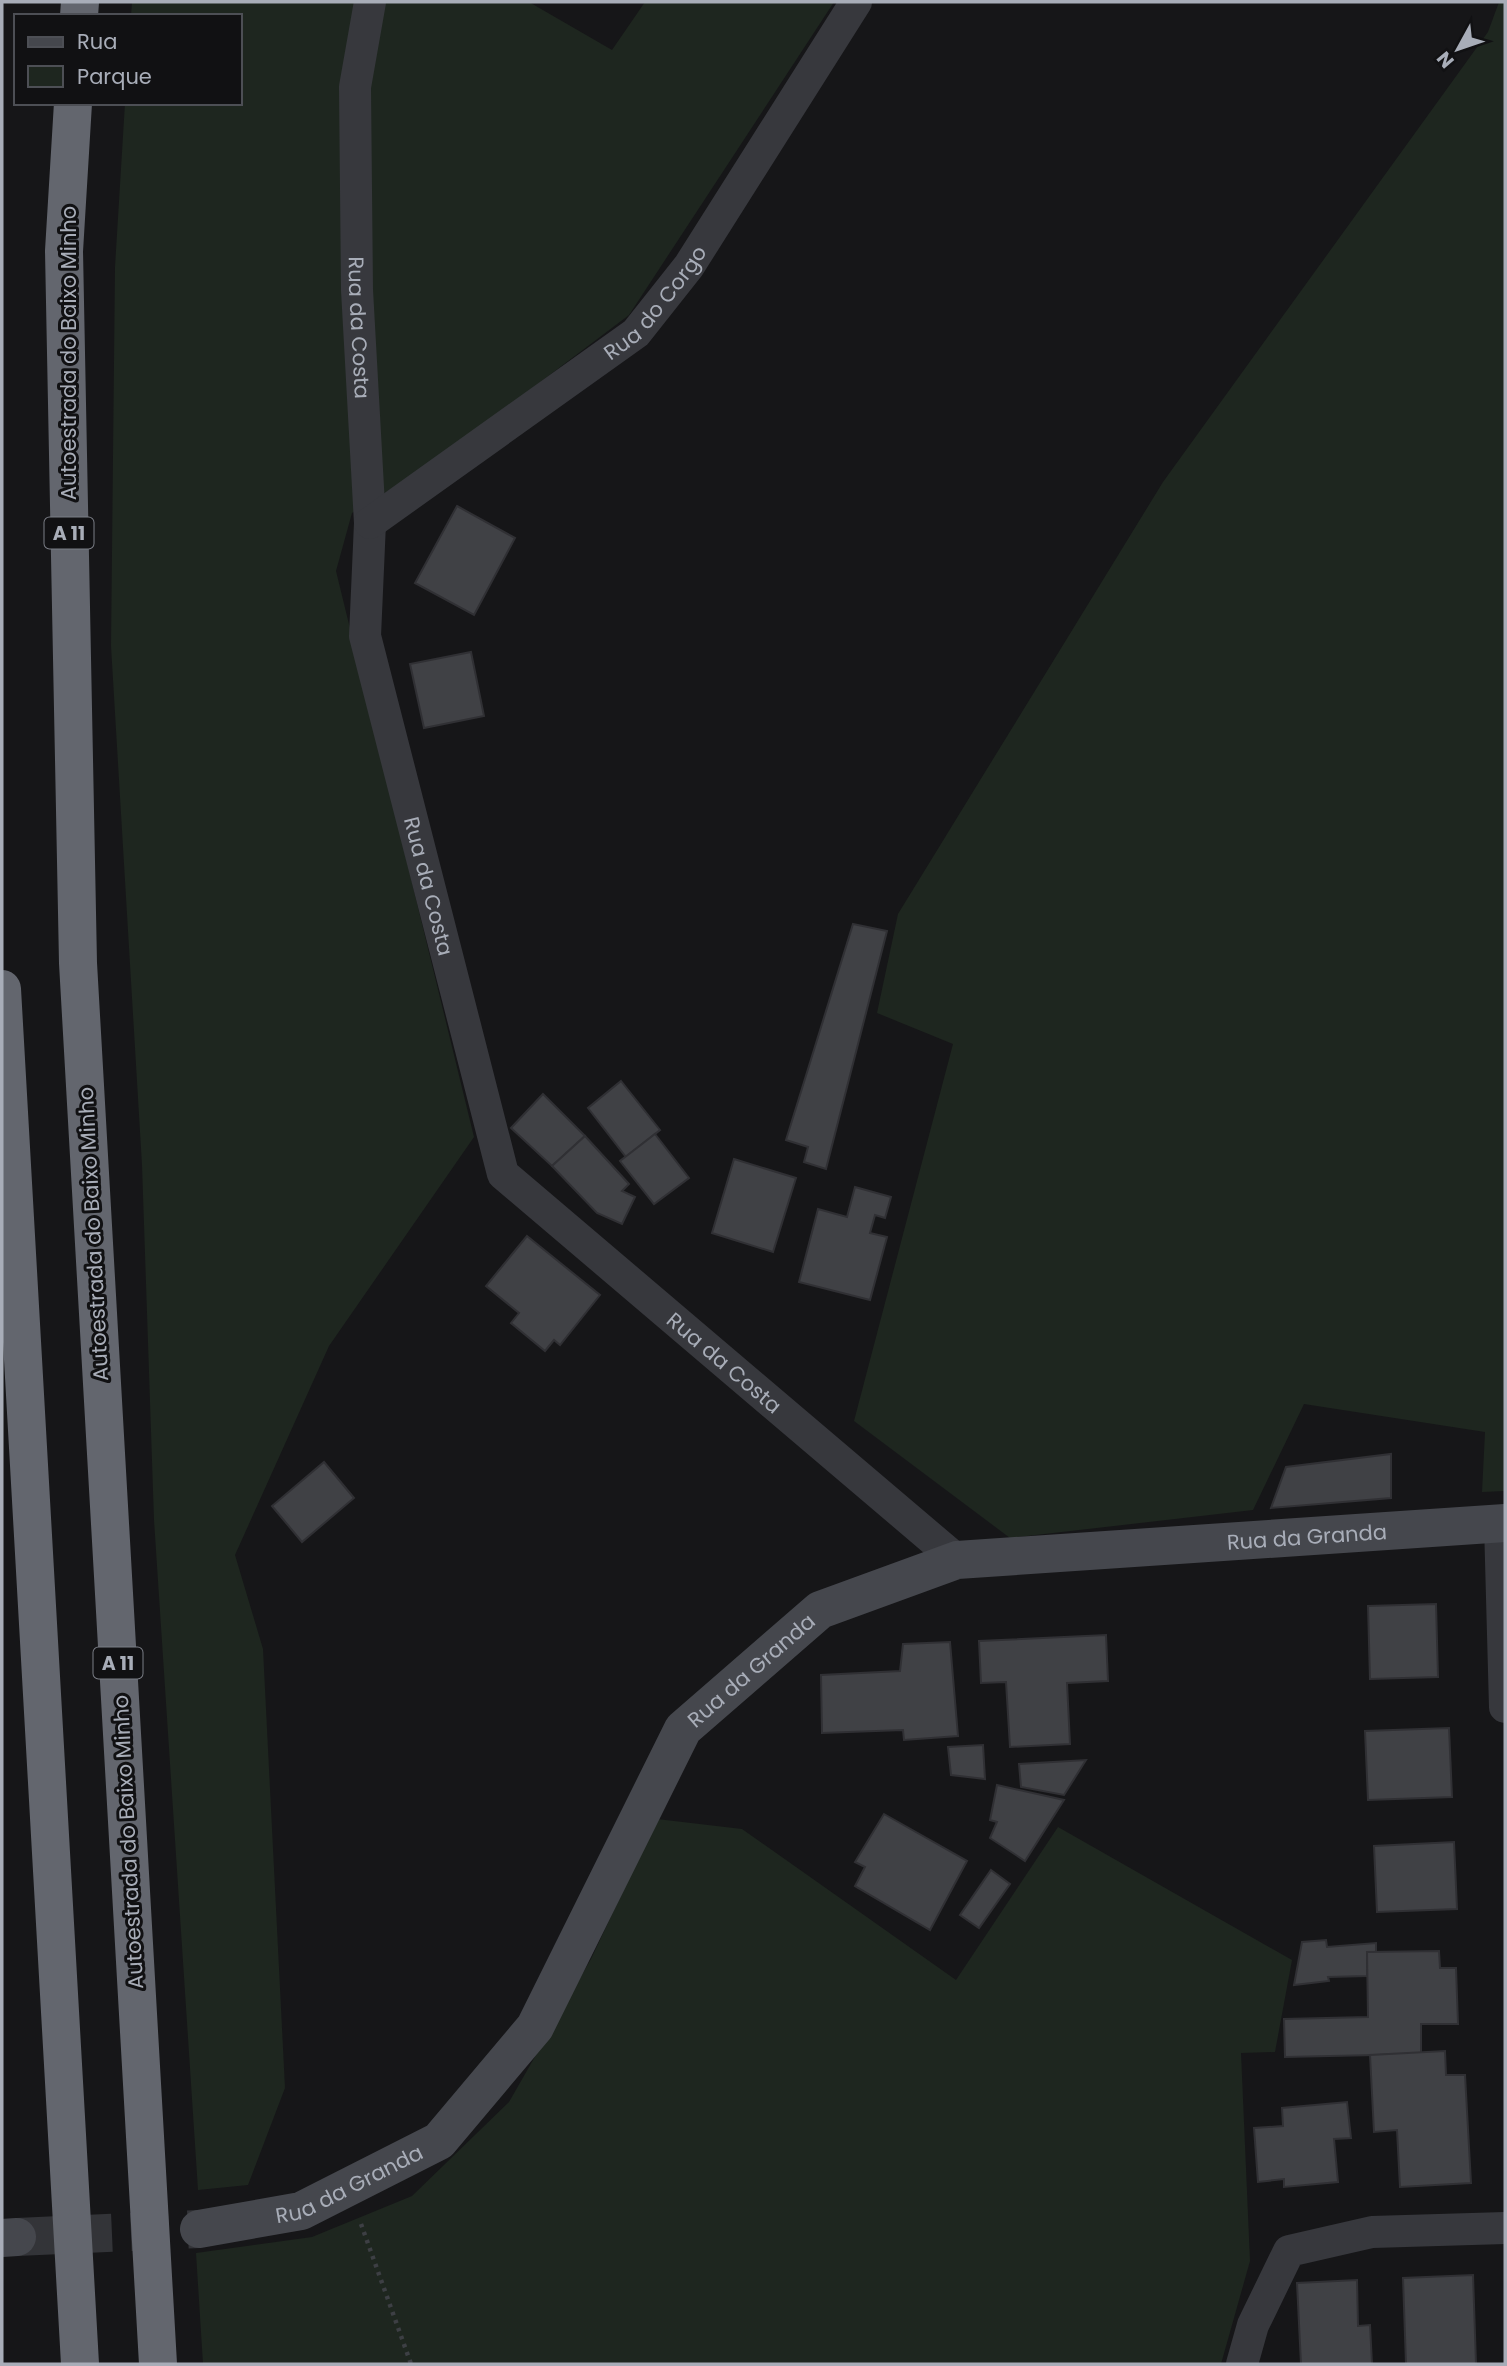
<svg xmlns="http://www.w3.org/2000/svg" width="1507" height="2366" font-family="Poppins,sans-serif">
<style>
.green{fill:#1e261f}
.building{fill:#404145;stroke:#303034;stroke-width:2}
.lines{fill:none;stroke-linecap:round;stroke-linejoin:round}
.secondary-tunnel{stroke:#333438;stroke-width:38;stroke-dasharray:38 19;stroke-linecap:butt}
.path{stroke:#3d3f44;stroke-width:4.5;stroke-dasharray:3.5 5;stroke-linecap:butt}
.street{stroke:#37383d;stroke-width:32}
.secondary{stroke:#45474d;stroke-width:38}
.highway{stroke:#63666e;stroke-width:38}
.labels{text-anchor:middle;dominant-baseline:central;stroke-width:6;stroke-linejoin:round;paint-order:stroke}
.shield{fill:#111113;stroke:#7b7e86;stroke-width:2}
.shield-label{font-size:19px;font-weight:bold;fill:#a8adb8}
.street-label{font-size:21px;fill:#a8adb8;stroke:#111113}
</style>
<rect width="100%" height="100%" fill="#161618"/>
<g class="green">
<path d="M132 2H529L612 50 645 2H834L629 315 432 464 352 513 336 571 474 1137 329 1346 235 1555 263 1649 285 2088 248 2185 198 2190 154 1520 142 1165 111 646 115 267 125 103H240V16H131Z"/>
<path d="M1499 2H1505V1491L1482 1492 1485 1432 1304 1404 1253 1510 1010 1538 854 1421 953 1044 877 1013 898 914 1163 482 1488 32Z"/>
<path d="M657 1819 742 1829 956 1980 1058 1827 1292 1960 1275 2052 1241 2053 1250 2261 1221 2364H203L196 2253 312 2237 412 2196 509 2102 591 1959Z"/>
</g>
<g class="building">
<path d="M457 506 515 538 474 615 415 583Z"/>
<path d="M471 652 484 716 424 728 410 664Z"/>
<path d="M853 924 887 931 826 1169 804 1162 808 1147 786 1140Z"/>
<path d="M621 1081 660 1130 626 1157 588 1108Z"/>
<path d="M543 1094 585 1136 552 1166 511 1128Z"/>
<path d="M655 1134 689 1178 654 1204 620 1161Z"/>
<path d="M585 1136 629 1184 622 1191 635 1197 622 1224 597 1213 552 1166Z"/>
<path d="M734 1159 796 1178 773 1252 712 1233Z"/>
<path d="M855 1187 891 1197 885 1218 875 1215 870 1233 887 1237 870 1300 799 1282 818 1209 847 1217Z"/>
<path d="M527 1236 600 1295 560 1345 554 1340 545 1351 511 1323 519 1313 486 1286Z"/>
<path d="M1391 1454V1498L1271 1508 1286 1467Z"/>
<path d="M324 1462 354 1498 302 1542 272 1506Z"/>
<path d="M1436 1604 1438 1677 1370 1679 1368 1606Z"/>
<path d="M1106 1635 1108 1681 1067 1683 1070 1744 1010 1747 1006 1682 981 1683 979 1641Z"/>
<path d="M950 1642 958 1736 904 1740 903 1730 822 1733 821 1675 900 1671 903 1644Z"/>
<path d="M1449 1728 1452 1797 1368 1800 1365 1731Z"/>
<path d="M983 1745 985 1779 951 1775 948 1747Z"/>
<path d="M1086 1760 1064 1795 1021 1787 1019 1764Z"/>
<path d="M997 1785 1064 1800 1025 1861 990 1838 997 1822 990 1820Z"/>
<path d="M884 1814 967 1861 930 1930 855 1886 865 1867 855 1862Z"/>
<path d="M1454 1842 1457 1909 1377 1912 1374 1846Z"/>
<path d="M991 1870 1010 1884 979 1928 960 1915Z"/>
<path d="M1326 1940 1327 1947 1376 1943V1952H1367V1976L1328 1977 1329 1981 1294 1985 1302 1942Z"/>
<path d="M1439 1951 1440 1968H1456L1458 2024H1421V2054L1285 2057 1284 2019 1368 2017 1367 1952Z"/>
<path d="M1445 2051 1446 2075H1465L1471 2183 1400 2187 1397 2130 1374 2132 1370 2055Z"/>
<path d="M1347 2102 1351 2138 1334 2139 1338 2182 1284 2187V2179L1258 2182 1254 2128 1283 2126 1282 2108Z"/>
<path d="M1473 2275 1476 2364H1406L1403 2278Z"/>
<path d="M1357 2280 1358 2326 1370 2325 1372 2364H1301L1297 2283Z"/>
</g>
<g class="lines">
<path class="secondary-tunnel" d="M17 2237 199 2229"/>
<path class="path" d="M361 2224 411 2364"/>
<g class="street">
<path id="s1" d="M370 2 355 87 357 290 370 523 365 636 503 1174 957 1560"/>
<path id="s2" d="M370 523 636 333 689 266 856 2"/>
<path d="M1500 1524 1505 1707"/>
<path d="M1242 2364 1253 2325 1289 2251 1372 2232 1505 2228"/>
</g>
<g class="secondary">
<path id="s3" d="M199 2229 301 2211 439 2141 535 2027 683 1729 820 1610 957 1560 1505 1523"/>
<path d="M2 2238 17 2237"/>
</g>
<g class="highway">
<path d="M79 16 80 2"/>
<path d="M73 103 64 251 78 963 158 2364"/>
<path d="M2 989 80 2364"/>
</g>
</g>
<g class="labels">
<g class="shield">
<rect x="44.5" y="517.5" width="49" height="31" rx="5"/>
<rect x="93.5" y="1647.5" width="49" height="31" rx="5"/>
</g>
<g class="shield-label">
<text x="69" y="533">A 11</text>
<text x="118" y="1663">A 11</text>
</g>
<g class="street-label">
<text stroke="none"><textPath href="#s2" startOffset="362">Rua do Corgo</textPath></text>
<text stroke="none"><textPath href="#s1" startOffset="327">Rua da Costa</textPath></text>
<text transform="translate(68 353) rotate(-90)">Autoestrada do Baixo Minho</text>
<text stroke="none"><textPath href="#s1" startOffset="894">Rua da Costa</textPath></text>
<text transform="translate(93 1234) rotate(-93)">Autoestrada do Baixo Minho</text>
<text stroke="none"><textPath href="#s1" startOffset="1482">Rua da Costa</textPath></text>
<text stroke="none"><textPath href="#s3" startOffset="1418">Rua da Granda</textPath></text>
<text stroke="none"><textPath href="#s3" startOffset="830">Rua da Granda</textPath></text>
<text transform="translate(128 1842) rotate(-93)">Autoestrada do Baixo Minho</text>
<text stroke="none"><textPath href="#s3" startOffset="158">Rua da Granda</textPath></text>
</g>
</g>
<rect width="1507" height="2366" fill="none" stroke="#a8adb8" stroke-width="7"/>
<rect x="14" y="14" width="228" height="91" fill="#111113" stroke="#4d4f55" stroke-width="2"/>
<rect x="28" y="37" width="35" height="10" fill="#45474d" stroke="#4d4f55" stroke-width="2"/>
<text x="77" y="49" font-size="21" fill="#a8adb8">Rua</text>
<rect x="28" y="66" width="35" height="21" fill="#1e261f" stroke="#4d4f55" stroke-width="2"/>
<text x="77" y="84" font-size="21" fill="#a8adb8">Parque</text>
<g transform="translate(1458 49) rotate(230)" stroke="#111113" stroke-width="5" paint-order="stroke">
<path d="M0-5L12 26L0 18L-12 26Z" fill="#a8adb8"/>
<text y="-10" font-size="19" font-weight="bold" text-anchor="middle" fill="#a8adb8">N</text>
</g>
</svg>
